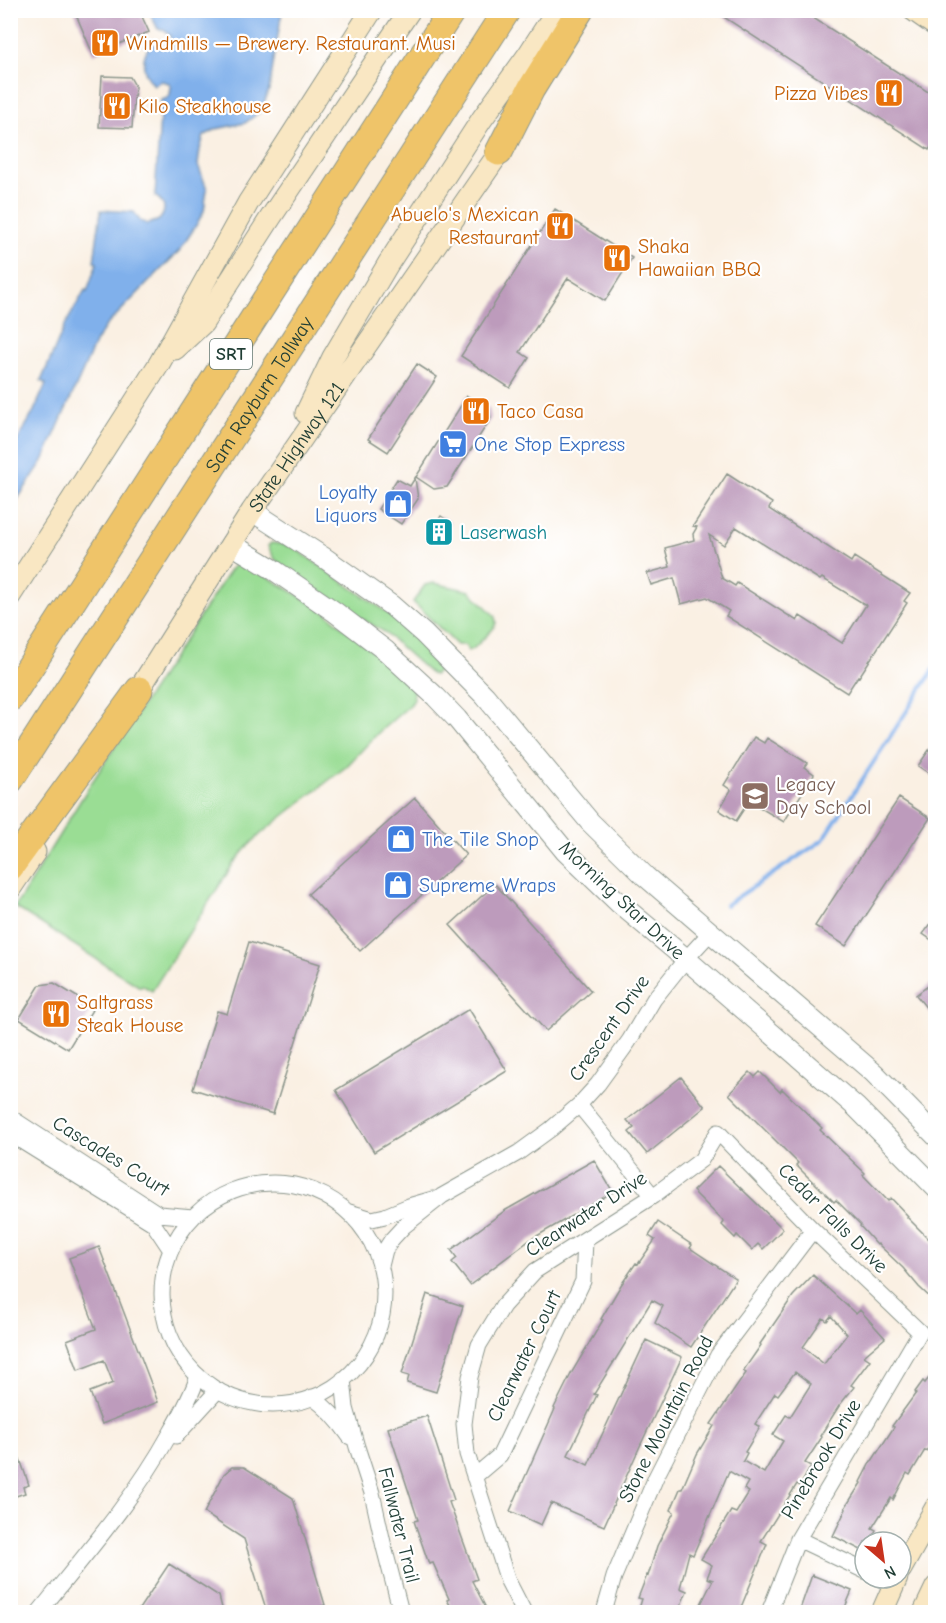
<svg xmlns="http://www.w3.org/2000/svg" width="946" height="1623" font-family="'Comic Neue',sans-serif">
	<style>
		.green { fill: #9add94; stroke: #5c8d64; stroke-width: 1.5 }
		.water { fill: #80b0eb; stroke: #507690; stroke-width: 1.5 }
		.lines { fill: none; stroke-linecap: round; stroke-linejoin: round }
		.stream { stroke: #80b0eb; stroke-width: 4 }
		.building { fill: #bd9bbc; fill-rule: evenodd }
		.minor-casing { stroke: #8c968c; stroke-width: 17 }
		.tertiary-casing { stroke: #8c968c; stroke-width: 22 }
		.secondary-casing { stroke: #8c968c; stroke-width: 23 }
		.motorway-casing { stroke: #8c968c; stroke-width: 29 }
		.minor { stroke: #fff; stroke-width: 15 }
		.tertiary { stroke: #fff; stroke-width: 20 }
		.secondary { stroke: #f9e7c3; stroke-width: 21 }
		.motorway { stroke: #efc469; stroke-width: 27 }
		.labels { text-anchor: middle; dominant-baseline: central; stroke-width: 4.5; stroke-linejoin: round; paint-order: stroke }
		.shield { fill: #fff; stroke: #627771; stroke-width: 1.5 }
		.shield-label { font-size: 18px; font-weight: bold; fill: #1f3d34 }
		.food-label { font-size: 20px; fill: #c56008; stroke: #fff; text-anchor: start }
		.street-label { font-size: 20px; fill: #1f3d34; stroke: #fff }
		.shop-label { font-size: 20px; fill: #366cbe; stroke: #fff; text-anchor: start }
		.culture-label { font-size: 20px; fill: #0d838f; stroke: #fff; text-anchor: start }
		.education-label { font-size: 20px; fill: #785e54; stroke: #fff; text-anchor: start }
	</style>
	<rect width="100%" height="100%" fill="#fff"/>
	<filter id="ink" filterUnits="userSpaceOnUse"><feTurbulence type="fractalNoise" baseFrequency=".0167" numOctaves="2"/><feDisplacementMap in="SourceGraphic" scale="12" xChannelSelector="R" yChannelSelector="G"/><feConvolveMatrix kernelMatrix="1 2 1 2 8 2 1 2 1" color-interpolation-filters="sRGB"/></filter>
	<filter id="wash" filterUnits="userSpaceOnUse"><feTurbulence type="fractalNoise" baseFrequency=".008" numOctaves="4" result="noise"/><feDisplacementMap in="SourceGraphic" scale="24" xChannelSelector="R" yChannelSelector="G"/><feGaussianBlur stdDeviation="1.35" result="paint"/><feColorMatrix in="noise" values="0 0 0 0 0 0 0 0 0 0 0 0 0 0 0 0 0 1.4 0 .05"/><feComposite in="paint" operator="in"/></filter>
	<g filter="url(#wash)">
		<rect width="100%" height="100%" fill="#faf0e3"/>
		<path class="green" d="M271,543L282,544L293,547L392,616L438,658L440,665L439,671L434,675L430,673L383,631L359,617L283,567L274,558L268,546Z
			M245,563L324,611L412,685L414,699L411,704L378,733L347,766L263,832L247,847L233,864L152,991L142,985L140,987L15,907L90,785L230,570L235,565L241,566Z
			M434,583L470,591L495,616L496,623L493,629L473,649L468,651L465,645H457L413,602L425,585Z"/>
		<path class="water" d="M149,11H282L269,90L261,111L245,123L216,129L204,136L200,149L198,165L207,189L204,211L195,227L180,250L105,327L96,341L43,461L11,509V452L33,413L46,384L41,381L65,325L85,290L87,291L97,263L94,262L101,210L134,212L140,221L148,224L159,220C167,211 165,202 155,196L161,99H165L170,95L171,87L169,83L161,81L154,85C141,72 140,57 152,43L160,48L168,45L170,41V36L164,30L158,29Z"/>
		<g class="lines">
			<path class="stream" d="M726,905L823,840L936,666"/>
		</g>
		<g id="blocks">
			<path class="building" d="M74,10H139L149,32L93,54Z
				M713,10H801L936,97V139L929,150Z
				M102,76L130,77L135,86L132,128L99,127Z
				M555,209L632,258L605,301L568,278L520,352L529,358L510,388L461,356Z
				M417,364L437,377L388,452L368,439Z
				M467,396L489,408L491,418L447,487L434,489L416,477Z
				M727,474L772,503L769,509L851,562L854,557L910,593L904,601L907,603L859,677L858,676L847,693L726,616L729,611L707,597L681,604L674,578L651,585L647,573L670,567L665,548L694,540L693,534L697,527L693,526ZM736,527L820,580L822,578L866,605L842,643L800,616L797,621L737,583L735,586L722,578L709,535L724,545Z
				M415,478L418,499L401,524L378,509L397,479L410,486Z
				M441,516L450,522L444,531L435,525Z
				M754,737L764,743L767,738L807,763L804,767L814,774L784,822L749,801L736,821L719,810L731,790L724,785Z
				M936,740V778L918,766Z
				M415,798L466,855L360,951L308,894Z
				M899,798L930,818L846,946L815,926Z
				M495,884L591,991L546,1031L450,925Z
				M936,917V943L923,934Z
				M249,942L320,964L273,1114L193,1089L217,1011L227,1014Z
				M936,980V1020L916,995Z
				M54,983L87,1003L85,1006L92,1010L68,1049L19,1019L40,985Z
				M469,1009L507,1071L374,1152L336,1090Z
				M750,1072L755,1077L760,1072L780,1092L782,1089L822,1128L820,1130L865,1173L863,1175L888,1201L891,1198L908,1216L907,1217L936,1246V1303L919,1287L903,1268L878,1244L877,1245L860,1226L861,1225L836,1200L834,1202L814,1182H813L796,1165L798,1163L729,1094Z
				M681,1077L705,1107L647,1154L629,1132L634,1128L627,1120Z
				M594,1160L613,1192L530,1240L470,1285L452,1262L457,1258L451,1250L506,1210Z
				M718,1166L783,1229L763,1249L758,1244L752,1250L737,1235L735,1238L722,1225L724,1222L693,1191Z
				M658,1222L692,1245L690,1248L736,1279L691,1347L655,1323L663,1306L652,1300L594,1394L597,1395L568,1455L588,1465L646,1340L682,1357L640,1446L604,1526L551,1503L541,1525L510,1511L555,1409L554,1408L572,1372L603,1320L601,1319L621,1285L636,1263L638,1264L655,1240L649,1236Z
				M99,1247L158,1402L102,1424L90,1392L113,1383L104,1360L78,1370L67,1340L96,1329L69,1258Z
				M813,1275L856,1314L860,1310L885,1338L864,1356L870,1360L851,1385L854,1387L839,1406L820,1436L822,1437L805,1463L811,1466L800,1486L797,1484L761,1541L767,1544L739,1612H709L699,1608L713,1580L707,1578L712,1565L701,1559L731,1511L736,1513L749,1492L744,1489L748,1482L729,1471L693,1555L689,1553L680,1588L687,1591L678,1612H638L642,1599L638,1598L647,1575L648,1576L657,1546L674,1512L671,1510L680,1489H682L697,1454L714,1426L711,1424L746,1373L743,1371L761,1345L760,1344L793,1296ZM831,1316L847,1334L824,1364L803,1347L823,1318L827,1321ZM795,1372L811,1384L790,1417L786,1415L773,1435L783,1441L764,1473L743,1461L747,1453L745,1452L760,1427L755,1424L775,1393L778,1395Z
				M427,1294L463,1306L436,1392L407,1383L409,1376L402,1374Z
				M936,1369V1439L926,1451L925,1450L910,1475L907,1473L893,1500L891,1498L872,1528L876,1530L870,1542H865V1552L833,1536L846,1509L845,1508L861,1483L860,1482L871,1461H872L894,1427L892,1426L916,1393L915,1392L923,1381L925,1383Z
				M427,1416L454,1500L449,1502L477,1579L472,1581L488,1612H435L450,1605L447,1600L449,1599L433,1563L429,1564L414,1521L418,1520L388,1428Z
				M20,1459L29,1485L23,1487L25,1493L10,1498V1463Z
				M232,1467H244L293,1498L325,1605L304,1612H267L244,1539L204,1513L224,1474Z
				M169,1564L219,1596L223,1612H137Z
				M812,1575L852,1591L843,1612H799Z"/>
		</g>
	</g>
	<g filter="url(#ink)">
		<use href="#blocks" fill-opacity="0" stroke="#8c968c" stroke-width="1.5"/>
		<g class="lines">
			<g class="minor-casing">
				<path id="minor" d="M579,1105L653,1196
					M10,1117L159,1214L193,1217
					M10,1134L153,1223L171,1250
					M162 1294a111 111 0 1 1 222 0a111 111 0 1 1-222 0Z
					M349,1212L372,1219L385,1216L409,1206L433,1199
					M381,1266L385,1250L392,1239L404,1226L442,1196L518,1153L551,1129L579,1105L598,1084L629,1041L654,999L686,959L710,933
					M343,1379L346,1408L357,1447L372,1493L384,1547L401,1612
					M312,1397C328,1408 339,1421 350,1437
					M176,1436L218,1390
					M474,1477L500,1455L583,1281L585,1241
					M798,1539L865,1571
					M879,1578L894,1585
					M39,1612C85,1555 134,1499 170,1434C181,1415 191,1397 198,1376
					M524,1612L508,1581L467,1454L464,1424L470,1377L479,1345L503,1306L535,1271L653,1196L701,1160L718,1132L813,1230L920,1332L798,1539L769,1612
					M604,1612L614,1577L656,1477L718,1355L813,1230"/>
			</g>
			<g class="tertiary-casing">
				<path id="tertiary" d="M252,511L326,559L392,606L424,634L485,696L590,822L645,876L874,1073L936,1136
					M231,544L271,568L335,612L386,651L436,697L457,719L565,851L619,903L686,959L856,1107L936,1188"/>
			</g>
			<g class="secondary-casing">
				<g id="secondary">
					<path d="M913,10L936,26"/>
					<path d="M175,349L203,323L271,217L410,10"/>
					<path d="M306,413L333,357L388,264L482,119L528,55L557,10"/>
					<path d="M10,596L159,364L248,203L372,10"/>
					<path id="s1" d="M131,702L252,511L508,140"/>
					<path d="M10,889L35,852"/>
					<path d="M901,1569L936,1507"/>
					<path d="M882,1612L897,1578"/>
					<path d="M924,1612L936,1587"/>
				</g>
			</g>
			<g class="motorway-casing">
				<g id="motorway">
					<path d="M499,152L531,89L580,10"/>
					<path d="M10,698L452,10"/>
					<path id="s2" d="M10,780L507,10"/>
					<path d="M10,867L139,690"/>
				</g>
			</g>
			<use href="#minor" class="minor"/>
			<use href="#tertiary" class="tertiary"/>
			<use href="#secondary" class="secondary"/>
			<use href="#motorway" class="motorway"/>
		</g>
	</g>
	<defs>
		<g id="restaurant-square" transform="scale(1.5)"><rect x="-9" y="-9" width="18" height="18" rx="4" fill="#e8710a" stroke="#fff"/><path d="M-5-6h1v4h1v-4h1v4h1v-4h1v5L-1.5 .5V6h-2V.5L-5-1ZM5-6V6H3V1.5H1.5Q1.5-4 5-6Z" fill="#fff"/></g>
		<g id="supermarket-square" transform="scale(1.5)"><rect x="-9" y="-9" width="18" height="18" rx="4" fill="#3f7fe0" stroke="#fff"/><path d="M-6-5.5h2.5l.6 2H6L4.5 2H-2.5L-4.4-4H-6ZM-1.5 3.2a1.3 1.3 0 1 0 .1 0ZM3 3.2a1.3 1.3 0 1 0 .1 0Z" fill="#fff"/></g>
		<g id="shop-square" transform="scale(1.5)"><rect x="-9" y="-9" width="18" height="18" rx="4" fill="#3f7fe0" stroke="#fff"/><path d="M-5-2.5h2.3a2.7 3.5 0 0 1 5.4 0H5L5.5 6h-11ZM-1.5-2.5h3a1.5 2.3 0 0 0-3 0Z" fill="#fff"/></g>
		<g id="building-square" transform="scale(1.5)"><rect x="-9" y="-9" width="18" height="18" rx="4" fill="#0f9aa8" stroke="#fff"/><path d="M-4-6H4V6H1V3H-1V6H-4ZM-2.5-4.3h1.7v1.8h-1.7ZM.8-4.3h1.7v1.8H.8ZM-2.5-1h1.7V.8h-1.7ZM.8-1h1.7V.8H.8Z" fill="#fff"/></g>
		<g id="school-square" transform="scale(1.5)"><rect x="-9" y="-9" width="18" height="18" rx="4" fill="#8d6e63" stroke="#fff"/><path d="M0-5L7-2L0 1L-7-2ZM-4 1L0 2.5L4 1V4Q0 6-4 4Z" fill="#fff"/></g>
	</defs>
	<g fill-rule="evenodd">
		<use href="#restaurant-square" x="105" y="43"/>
		<use href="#restaurant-square" x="889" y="93"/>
		<use href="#restaurant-square" x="117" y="106"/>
		<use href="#restaurant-square" x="560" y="226"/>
		<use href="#restaurant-square" x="617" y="258"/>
		<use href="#restaurant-square" x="476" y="411"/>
		<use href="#supermarket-square" x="453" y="444"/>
		<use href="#shop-square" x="398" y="504"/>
		<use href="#building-square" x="439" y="532"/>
		<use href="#school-square" x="755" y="796"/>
		<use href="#shop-square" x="401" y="839"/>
		<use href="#shop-square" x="398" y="885"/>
		<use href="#restaurant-square" x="56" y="1014"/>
	</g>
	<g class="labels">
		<rect class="shield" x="210" y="339" width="42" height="30" rx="4.5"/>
		<g class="shield-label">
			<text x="231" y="354">SRT</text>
		</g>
		<g class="food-label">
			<text x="126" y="43">Windmills — Brewery. Restaurant. Musi</text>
			<text x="868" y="93" text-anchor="end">Pizza Vibes</text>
			<text x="138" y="106">Kilo Steakhouse</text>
			<text x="539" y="214" text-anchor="end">Abuelo's Mexican<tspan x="539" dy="23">Restaurant</tspan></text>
			<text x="638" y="246">Shaka<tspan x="638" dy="23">Hawaiian BBQ</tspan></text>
			<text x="497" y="411">Taco Casa</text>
			<text x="77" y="1002">Saltgrass<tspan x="77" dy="23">Steak House</tspan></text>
		</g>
		<g class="street-label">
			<text stroke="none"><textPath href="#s2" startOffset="459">Sam Rayburn Tollway</textPath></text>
			<text stroke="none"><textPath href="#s1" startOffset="304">State Highway 121</textPath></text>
			<text transform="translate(622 900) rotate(43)">Morning Star Drive</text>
			<text transform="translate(609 1028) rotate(-55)">Crescent Drive</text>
			<text transform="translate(111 1156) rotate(32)">Cascades Court</text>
			<text transform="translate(586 1214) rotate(-33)">Clearwater Drive</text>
			<text transform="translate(833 1218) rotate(45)">Cedar Falls Drive</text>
			<text transform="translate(524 1356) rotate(-64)">Clearwater Court</text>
			<text transform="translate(666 1419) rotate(-63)">Stone Mountain Road</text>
			<text transform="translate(821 1459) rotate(-59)">Pinebrook Drive</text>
			<text transform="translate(399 1525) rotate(76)">Fallwater Trail</text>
		</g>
		<g class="shop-label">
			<text x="474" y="444">One Stop Express</text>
			<text x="377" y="492" text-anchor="end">Loyalty<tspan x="377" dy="23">Liquors</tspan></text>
			<text x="422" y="839">The Tile Shop</text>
			<text x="419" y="885">Supreme Wraps</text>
		</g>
		<g class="culture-label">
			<text x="460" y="532">Laserwash</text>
		</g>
		<g class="education-label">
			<text x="776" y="784">Legacy<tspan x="776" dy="23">Day School</tspan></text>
		</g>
	</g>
	<rect width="946" height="1623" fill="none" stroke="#fff" stroke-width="36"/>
	<g transform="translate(883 1560) rotate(151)"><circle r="28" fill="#ffffff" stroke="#a5b1ae" stroke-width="1.5"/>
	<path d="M0-4.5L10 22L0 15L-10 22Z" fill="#c8321e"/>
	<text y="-9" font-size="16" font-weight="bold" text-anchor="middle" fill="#1f3d34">N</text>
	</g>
</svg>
